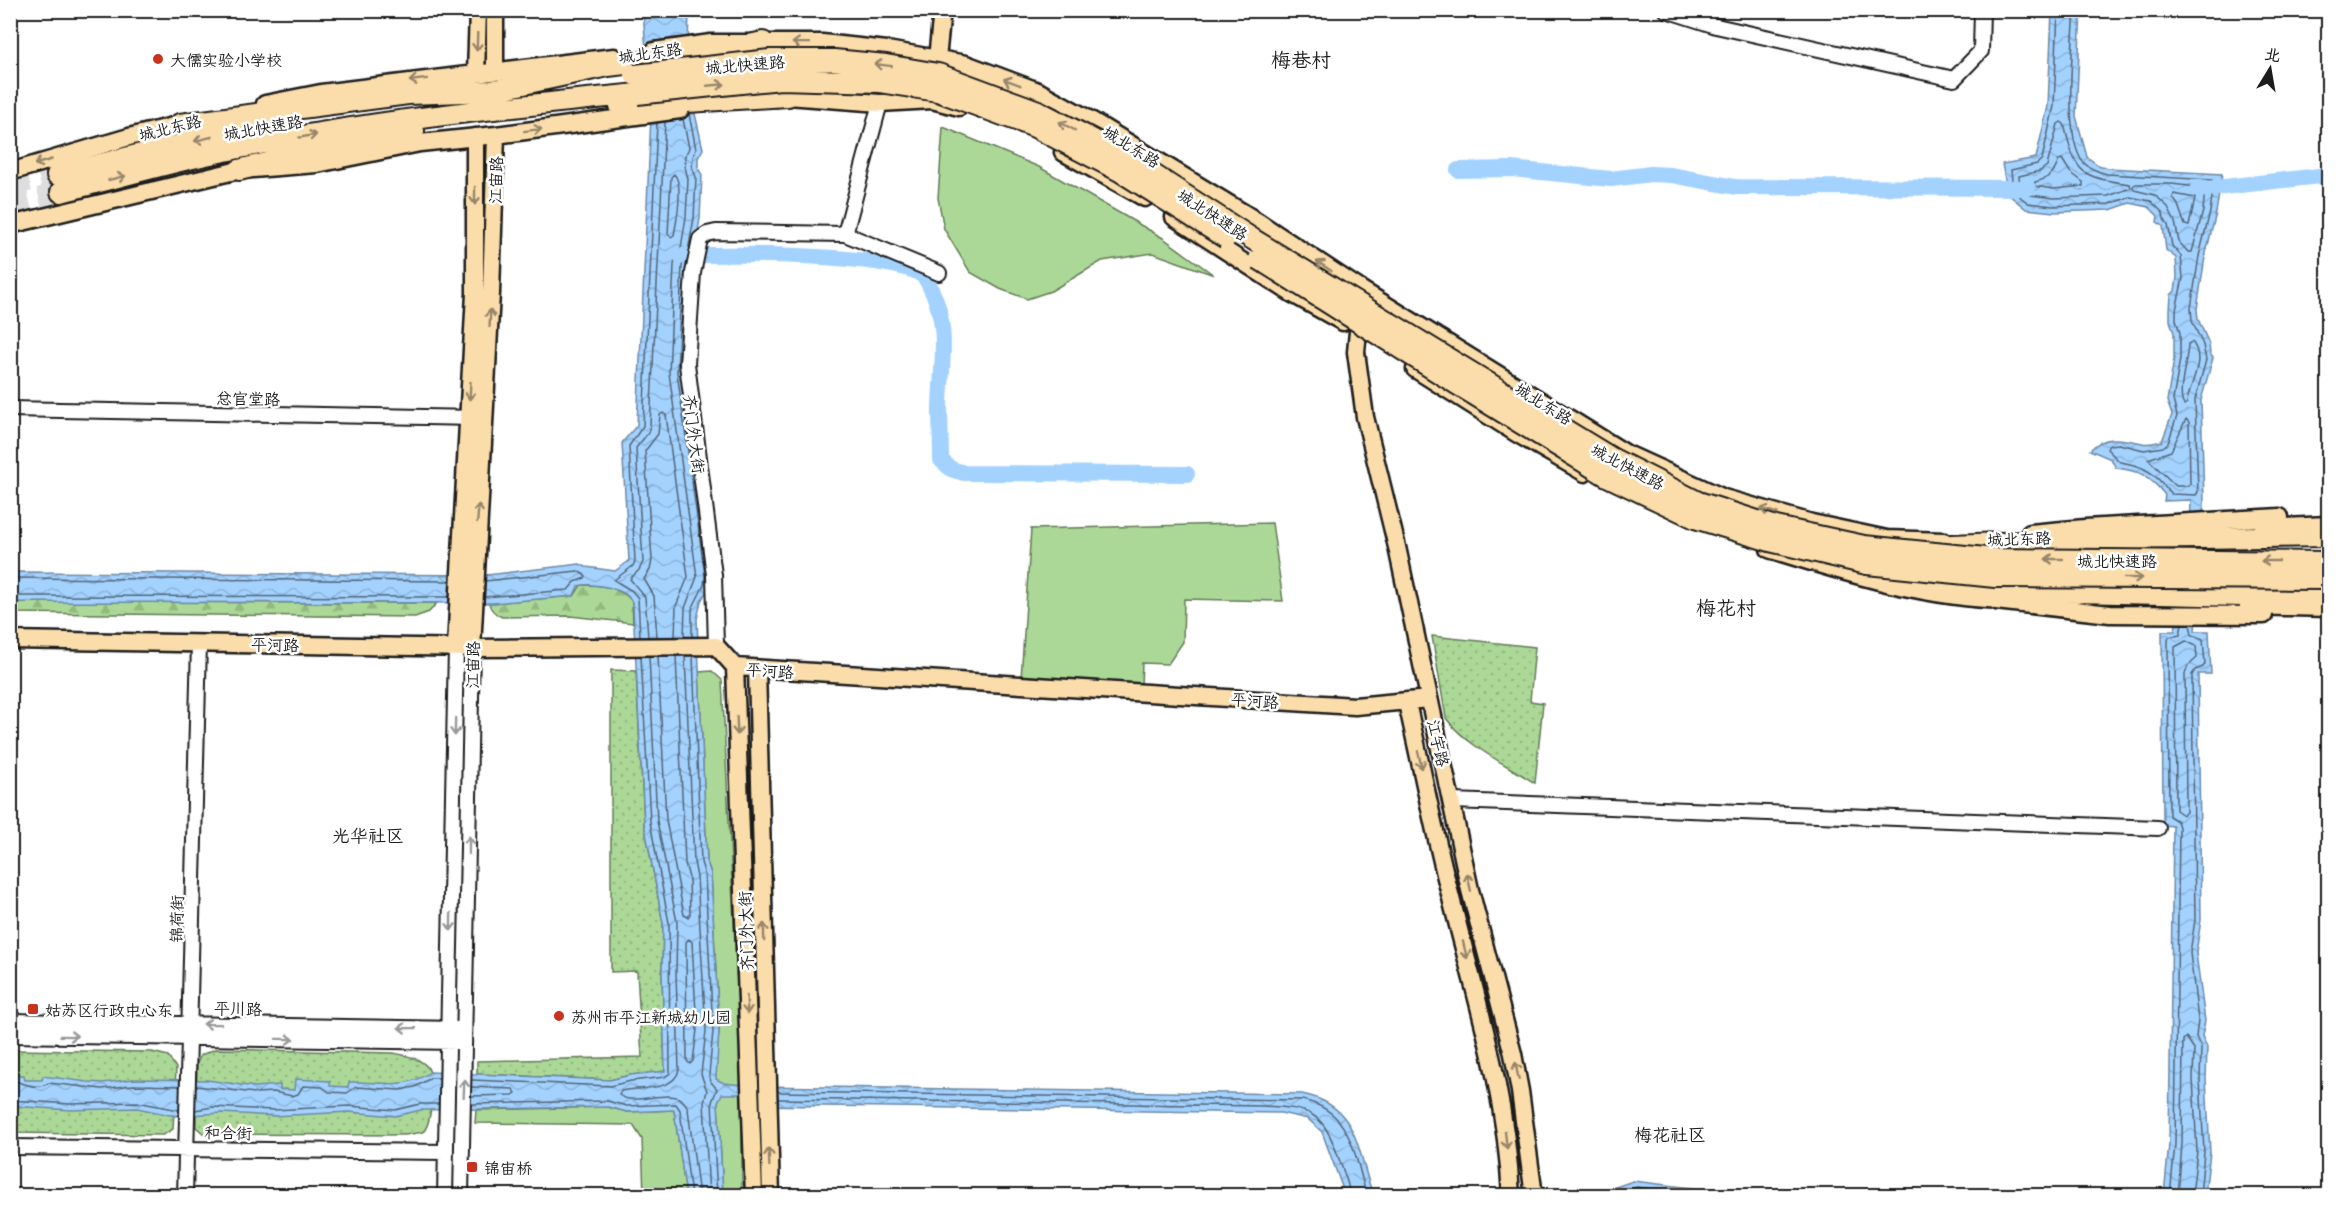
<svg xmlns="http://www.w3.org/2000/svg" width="2339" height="1206" font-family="Mali,'LXGW WenKai TC',sans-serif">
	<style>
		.green { fill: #abd896; stroke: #647a59; stroke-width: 1.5 }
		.forest { fill: url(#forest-firs); stroke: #647a59; stroke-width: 1.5 }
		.park { fill: url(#park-dots); stroke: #647a59; stroke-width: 1.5 }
		.water { fill: url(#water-waves); stroke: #6d89a4; stroke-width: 1.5 }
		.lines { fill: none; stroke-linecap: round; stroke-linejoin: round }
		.shore { stroke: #526577; stroke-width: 1.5 }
		.river { stroke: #a3d2ff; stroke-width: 16 }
		.highway-tunnel { stroke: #ddd; stroke-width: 20; stroke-dasharray: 20 10; stroke-linecap: butt }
		.minor-casing { stroke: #1c1c1c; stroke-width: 18 }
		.major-casing { stroke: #1c1c1c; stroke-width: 21 }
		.highway-casing { stroke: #1c1c1c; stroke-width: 24 }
		.minor { stroke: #fff; stroke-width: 14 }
		.major { stroke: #fbddab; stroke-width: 16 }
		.highway { stroke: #fbddab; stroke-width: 20 }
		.highway-bridge-casing { stroke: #1c1c1c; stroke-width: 24; stroke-linecap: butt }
		.highway-bridge { stroke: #fbddab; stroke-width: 20 }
		.oneway { stroke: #97866b }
		.oneway2 { stroke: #999 }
		.poi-dot { fill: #c8321e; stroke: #fff; stroke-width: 2 }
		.labels { text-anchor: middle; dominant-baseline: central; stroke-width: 5; stroke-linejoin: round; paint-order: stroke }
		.street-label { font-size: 16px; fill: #1c1c1c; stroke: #fff }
		.poi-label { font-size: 16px; fill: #1c1c1c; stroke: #fff; text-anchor: start }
		.neighbourhood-label { font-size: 18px; fill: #1c1c1c; stroke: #fff }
		.quarter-label { font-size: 20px; fill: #1c1c1c; stroke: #fff }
	</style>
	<defs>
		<pattern id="forest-firs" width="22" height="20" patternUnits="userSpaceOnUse" patternTransform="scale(1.5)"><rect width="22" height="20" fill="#abd896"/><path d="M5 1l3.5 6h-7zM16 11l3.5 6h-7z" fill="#93b981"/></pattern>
		<pattern id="park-dots" width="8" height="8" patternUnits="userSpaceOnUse" patternTransform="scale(1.5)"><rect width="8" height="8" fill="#abd896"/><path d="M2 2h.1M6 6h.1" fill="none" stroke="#93b981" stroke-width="1.8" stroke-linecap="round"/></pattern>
		<pattern id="water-waves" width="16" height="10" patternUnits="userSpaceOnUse" patternTransform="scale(1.5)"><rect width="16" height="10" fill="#a3d2ff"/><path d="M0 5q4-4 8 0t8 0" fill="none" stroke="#8cb4da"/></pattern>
	</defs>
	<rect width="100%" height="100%" fill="#fff"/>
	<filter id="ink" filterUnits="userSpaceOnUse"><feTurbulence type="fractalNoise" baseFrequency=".0167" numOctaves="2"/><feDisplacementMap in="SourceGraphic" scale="12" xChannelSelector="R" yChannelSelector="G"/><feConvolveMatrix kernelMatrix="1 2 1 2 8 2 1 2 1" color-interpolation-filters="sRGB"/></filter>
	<g filter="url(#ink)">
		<path class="green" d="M943,127L1039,167L1163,238L1214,275L1153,253L1102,261L1051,291L1027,299L1000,289L970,272L944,229L938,198Z
			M1272,523L1283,601L1184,599L1183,642L1168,664L1142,663L1141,686L1021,679L1031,529Z
			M712,671L722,680L742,1085V1195H723L718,1105L715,1075L719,1031L711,874L707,862L699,672Z
			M608,1107L627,1112L674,1110L686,1195H644L642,1139L633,1125L475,1123L476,1110Z"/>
		<path class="forest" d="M581,585C599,585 619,586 632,601L633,623L570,616L502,617C495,614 490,610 489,603L574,596Z
			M11,602L437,603L429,612L415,617L11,613Z"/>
		<path class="park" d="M1432,636L1535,647L1530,701L1543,703L1535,783C1507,765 1465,745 1446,718Z
			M611,670L636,671L644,823L663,923L662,973L665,1072L630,1075L610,1080L477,1074V1061L642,1057L637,971L611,972Z
			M215,1049L393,1053C404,1055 421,1058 428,1068C435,1079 432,1124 423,1132L405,1135L204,1134L196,1127L197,1063L201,1055Z
			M11,1050L152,1052L168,1056L176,1068L173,1129L163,1135L11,1133Z"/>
		<path class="water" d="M2081,10L2076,116L2087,157L2098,165L2108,168L2222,174L2216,213L2205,257L2197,309L2198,319L2209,344L2210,354L2213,358L2201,400L2204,500L2195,631H2209L2211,674H2198L2201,920L2196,953L2205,1021L2202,1036L2207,1047L2206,1079L2210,1152L2205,1195H2164L2169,1144L2173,826L2163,825L2162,631H2175L2179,601L2187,599L2191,500L2164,501L2165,495C2150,476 2141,471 2116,468L2111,459L2090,450C2106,434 2122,439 2142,443C2148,445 2156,442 2162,441L2172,415L2167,401L2174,359V333L2170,321V310L2171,295L2175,291L2177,277L2176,258L2166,250L2163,226L2157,222L2158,216L2149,207L2130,203L2110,210L2054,212L2026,209L2008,194L2002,164L2036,158L2048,106L2052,11Z
			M643,11H689L688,47L693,105L703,149L698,158V168L702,175L700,219L694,255L689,261L687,266L683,372L709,587L701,601L697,619L707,862L711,874L719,1031L716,1079L724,1083L752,1086L1302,1094C1359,1105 1357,1151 1373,1195H1345L1322,1132L1308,1119L1281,1113L753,1105L752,1094H722L718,1102L723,1195L686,1196L674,1110L627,1112L608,1107L421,1110L395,1116L349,1112L274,1116L222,1113L175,1116L137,1108L71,1110L11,1106V1075H24L25,1080H42L43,1076L87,1082L103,1083L133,1079L207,1080L255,1087L280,1085V1089L294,1090L295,1079L330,1081V1086L348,1087L349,1082C378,1081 404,1091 430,1072L610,1080L630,1075L665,1071L662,973L663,923L644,823L633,606C631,588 592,582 578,586L574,596L493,603L11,602L10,572L487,575L580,564L586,567L615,571L629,561L622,443L637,425L651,116Z
			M1633,1181L1709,1190L1719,1195H1592Z"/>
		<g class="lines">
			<path class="shore" d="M2058,10L2054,106L2042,159L2037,164L2011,170L2013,191L2028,203L2053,206L2109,204L2130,197L2151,201L2163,213L2164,219L2168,225L2172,246L2181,256L2183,278L2176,310V320L2180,333V359L2173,400L2177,416L2168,443L2163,447L2144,450L2119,444L2109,445L2107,449L2120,462C2146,466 2155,473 2171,494L2196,495L2198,492L2195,400L2206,360L2203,345L2192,321L2191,308L2199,256L2210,212L2214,182L2212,180L2107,174C2099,172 2089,169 2083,162C2063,139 2073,42 2075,10
				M689,114L696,149L693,157L692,167L696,177L694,218L688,251L683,258L682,266L677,372L705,576L704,585L692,609V636
				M683,119L689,148L685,156V167L688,179L686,217L681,248L676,255L674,265L669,373L697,577L685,608L684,637
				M2061,122L2064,124C2076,174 2079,177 2130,184L2131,188L2108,196L2054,198L2030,195L2020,188L2019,176L2040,171L2047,166L2058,124Z
				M2062,159L2070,172L2083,182V186L2054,189L2034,186L2035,182C2048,179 2055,173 2059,160Z
				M674,174C684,184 677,220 674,235L671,237L668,234L671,177Z
				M2136,184H2172L2205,188L2203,211L2192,252H2188L2179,242L2175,222L2167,206L2155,195L2134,190L2133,186Z
				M2174,194L2195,198L2189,226L2185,225L2178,205L2173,198Z
				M2192,342C2207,360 2189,383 2187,403L2184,405C2176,395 2188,359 2188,344Z
				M2186,419L2189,422L2190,484L2188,486H2176L2148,459L2171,451Z
				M10,578L450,581
				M10,596L449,597
				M485,597L568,590L575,582L585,578L586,576L578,571L485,581
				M2190,624L2192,635L2203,639L2205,664L2203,667L2195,670L2192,675L2195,920L2190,953L2198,1020L2196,1037L2201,1048L2200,1079L2204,1152L2200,1196
				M640,637L638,598L632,591L614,580L633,566L635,561L629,446L643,426L657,123
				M648,637L645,597L630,579L639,570L643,562L636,448L648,433L650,426L665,122
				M657,637L654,596L644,579L650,570L652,560L645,451L658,434L660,415L663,413L666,415L688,577L676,606L675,637
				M2186,641L2196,646L2197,658L2188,666L2185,674L2186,812L2183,815L2176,810L2175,647Z
				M649,656L657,821L677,922L676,973L679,1070C674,1092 638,1087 621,1091L619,1095C637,1109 679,1081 688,1109L699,1196
				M658,656L666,820L684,915L688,917L690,914L689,878L685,863L676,656
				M685,656L694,862L697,877L706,1031L701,1074L707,1091L704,1102L709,1196
				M693,656L701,862L705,876L713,1031L709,1075L711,1082L717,1089L712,1102L717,1196
				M689,939L692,942L697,1030L693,1061L690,1064L687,1061L686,942Z
				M472,1080L610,1086L631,1081L665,1077L670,1073L669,923L650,822L641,656
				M10,1081C25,1081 33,1092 49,1083L102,1089L133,1085L180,1086
				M196,1086L255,1093L274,1092L292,1096L298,1094L303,1086L322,1087L329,1092L347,1093L356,1087L399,1090L415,1087L431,1078H439
				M778,1092L1302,1100C1352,1110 1354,1155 1367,1196
				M471,1096L513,1095L516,1093L513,1089L471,1087
				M778,1099L1262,1106C1311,1108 1323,1111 1339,1159C1343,1171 1349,1183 1350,1196
				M10,1100L71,1104L137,1102L179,1110
				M471,1104L607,1101L627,1106L676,1104L680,1110L691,1196
				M195,1110L213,1107L274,1110L349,1106L395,1110L420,1104H439
				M1614,1196L1637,1187L1705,1196
				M2170,1196L2175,1144L2179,827L2177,821L2169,816L2168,640L2169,637L2180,635L2182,624
				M2178,1196L2182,1144L2183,1040L2186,1037L2194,1049L2193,1079L2197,1151L2192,1196"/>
			<path class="river" d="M1458,170L1511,169L1611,179L1651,174L1671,175L1736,187L2028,188
				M2198,190L2328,175
				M681,256C719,253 901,253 924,277C927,280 929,285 931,289C950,326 941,366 940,406C940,424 941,442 941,460L951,469L964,473L1187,474"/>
			<path class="highway-tunnel" d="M10,186L57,175
				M10,205L61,192"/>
			<g class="minor-casing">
				<path id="minor" d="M1666,10L1716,26L1954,79L1981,51L1982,10
					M845,234L880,103
					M10,409L476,418
					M716,646L714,575L687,364L693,273L700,239L707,234L716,232L845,234L939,273
					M1452,801L2158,828
					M10,1021L458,1029
					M10,1035L457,1042
					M10,1147L446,1152
					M185,1196L199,643
					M445,1196L456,647
					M461,1196L472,648"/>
			</g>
			<g class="major-casing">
				<path id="major" d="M654,51L711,43H822L887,50L966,64L1038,91L1094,122L1257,221L1360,289L1625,453L1724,498L1812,523L1887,539L1944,541
					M936,69L942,10
					M495,71V10
					M476,73L478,10
					M777,98L788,96L880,103L932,100L959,107
					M265,104L321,93L614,57
					M1063,152L1145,198
					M10,172L129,137L193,121
					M1174,217L1291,293L1343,322
					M10,225L239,170L317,164L420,143L496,135L680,110
					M1360,311L1356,352L1365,417L1397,547L1470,890L1513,1054L1520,1091L1534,1196
					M1415,369L1516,433L1585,473
					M2263,528L2328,525
					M2030,533L2085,528L2280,517
					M1769,549C1847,573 1924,598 2007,600
					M1996,601L2110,614L2264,615
					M2248,606L2328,608
					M10,640L472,648L716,646L735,667L1355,706L1429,699
					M456,647L475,293V137
					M472,648L491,293L496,135
					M735,667L754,1196
					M757,669L771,1196
					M1407,703C1422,768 1434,833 1451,898C1476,999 1506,1090 1511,1196"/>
			</g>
			<g class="highway-casing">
				<path id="highway" d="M620,106L788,96
					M180,124L408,94L491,91L608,66L703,55L763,42
					M239,170L308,153L414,131
					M57,175L222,134L264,126
					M61,192C112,179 163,164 215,153C354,123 496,108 637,94
					M1929,546L2072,540L2328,536
					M1879,574L1988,590L2328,598"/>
			</g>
			<use href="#minor" class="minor"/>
			<use href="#major" class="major"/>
			<use href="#highway" class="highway"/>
			<g class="highway-bridge-casing">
				<path id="highway-bridge" d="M635,75L770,60H834L886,65L938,74L1038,111L1126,157L1254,240L1613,459L1698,502L1776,527L1864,546L1996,559L2328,562
					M637,94L781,79L880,82L938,91L1035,127L1120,171L1226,238
					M1259,259L1457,384L1607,476L1695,518L1770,541L1867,564L1995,577L2328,579"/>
			</g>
			<use href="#highway-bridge" class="highway-bridge"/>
		</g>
		<defs><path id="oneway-shaft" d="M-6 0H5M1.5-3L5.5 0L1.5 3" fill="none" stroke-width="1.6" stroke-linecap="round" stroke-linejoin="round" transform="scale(1.5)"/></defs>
		<g class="oneway">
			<use href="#oneway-shaft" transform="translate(477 42) rotate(92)"/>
			<use href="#oneway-shaft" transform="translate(801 43) rotate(-179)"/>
			<use href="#oneway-shaft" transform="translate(883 65) rotate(-173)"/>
			<use href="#oneway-shaft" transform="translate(418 80) rotate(173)"/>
			<use href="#oneway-shaft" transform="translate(1012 82) rotate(-159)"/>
			<use href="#oneway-shaft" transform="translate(716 85) rotate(-5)"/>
			<use href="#oneway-shaft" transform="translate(1067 126) rotate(-152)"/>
			<use href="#oneway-shaft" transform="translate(533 130) rotate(-7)"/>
			<use href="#oneway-shaft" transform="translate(308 136) rotate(-10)"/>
			<use href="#oneway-shaft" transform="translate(203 139) rotate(166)"/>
			<use href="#oneway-shaft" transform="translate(43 162) rotate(164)"/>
			<use href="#oneway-shaft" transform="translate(117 178) rotate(-14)"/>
			<use href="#oneway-shaft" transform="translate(475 196) rotate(90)"/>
			<use href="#oneway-shaft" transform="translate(1324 266) rotate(-147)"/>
			<use href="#oneway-shaft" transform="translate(490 318) rotate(-87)"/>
			<use href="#oneway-shaft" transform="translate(470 391) rotate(93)"/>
			<use href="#oneway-shaft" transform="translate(1769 511) rotate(-164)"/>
			<use href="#oneway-shaft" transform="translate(478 513) rotate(-86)"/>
			<use href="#oneway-shaft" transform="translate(2054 559) rotate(-180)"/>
			<use href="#oneway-shaft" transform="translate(2270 561) rotate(-180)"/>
			<use href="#oneway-shaft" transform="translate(2133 578)"/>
			<use href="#oneway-shaft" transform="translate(737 726) rotate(88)"/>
			<use href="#oneway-shaft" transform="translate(1420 760) rotate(77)"/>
			<use href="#oneway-shaft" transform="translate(1469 882) rotate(-102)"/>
			<use href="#oneway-shaft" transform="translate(764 932) rotate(-91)"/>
			<use href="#oneway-shaft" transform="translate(1465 950) rotate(76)"/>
			<use href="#oneway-shaft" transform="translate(747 1005) rotate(88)"/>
			<use href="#oneway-shaft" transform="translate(1517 1071) rotate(-101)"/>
			<use href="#oneway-shaft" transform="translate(1506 1140) rotate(83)"/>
			<use href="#oneway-shaft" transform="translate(769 1157) rotate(-92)"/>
		</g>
		<g class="oneway2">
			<use href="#oneway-shaft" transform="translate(455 727) rotate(91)"/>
			<use href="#oneway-shaft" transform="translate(469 845) rotate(-89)"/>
			<use href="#oneway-shaft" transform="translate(451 922) rotate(91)"/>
			<use href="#oneway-shaft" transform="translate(212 1024) rotate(-179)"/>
			<use href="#oneway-shaft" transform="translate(407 1028) rotate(-179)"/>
			<use href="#oneway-shaft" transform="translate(69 1036) rotate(1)"/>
			<use href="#oneway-shaft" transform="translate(285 1039) rotate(1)"/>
			<use href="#oneway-shaft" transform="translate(464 1088) rotate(-88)"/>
		</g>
	</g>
	<g class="poi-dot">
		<circle cx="158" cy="59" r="6"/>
		<rect x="27" y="1003" width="12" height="12" rx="3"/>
		<circle cx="559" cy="1016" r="6"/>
		<rect x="466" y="1161" width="12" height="12" rx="3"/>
	</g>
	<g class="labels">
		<g class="street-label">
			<text transform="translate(650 52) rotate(-8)">城北东路</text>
			<text transform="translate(745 64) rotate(-5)">城北快速路</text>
			<text transform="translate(170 127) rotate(-14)">城北东路</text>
			<text transform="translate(263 127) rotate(-10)">城北快速路</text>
			<text transform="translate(1132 146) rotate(32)">城北东路</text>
			<text transform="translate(495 180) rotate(-88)">江宙路</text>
			<text transform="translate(1213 214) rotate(33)">城北快速路</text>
			<text transform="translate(248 398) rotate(1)">总官堂路</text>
			<text transform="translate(1544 403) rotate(32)">城北东路</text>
			<text transform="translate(695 434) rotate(83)">齐门外大街</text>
			<text transform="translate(1628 466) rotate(28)">城北快速路</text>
			<text transform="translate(2019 538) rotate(-2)">城北东路</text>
			<text x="2117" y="560">城北快速路</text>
			<text transform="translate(275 644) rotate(1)">平河路</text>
			<text transform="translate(472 665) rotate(-89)">江宙路</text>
			<text transform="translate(770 670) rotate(4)">平河路</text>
			<text transform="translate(1255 700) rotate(4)">平河路</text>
			<text transform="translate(1439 743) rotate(77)">江宇路</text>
			<text transform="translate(176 919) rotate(-89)">锦荷街</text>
			<text transform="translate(745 931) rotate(-92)">齐门外大街</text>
			<text transform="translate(238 1008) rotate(1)">平川路</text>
			<text transform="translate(228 1132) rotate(1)">和合街</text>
		</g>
		<g class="poi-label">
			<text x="170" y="59">大儒实验小学校</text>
			<text x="45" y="1009">姑苏区行政中心东</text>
			<text x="571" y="1016">苏州市平江新城幼儿园</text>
			<text x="484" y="1167">锦宙桥</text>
		</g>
		<g class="neighbourhood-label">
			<text x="368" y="835">光华社区</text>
			<text x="1670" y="1134">梅花社区</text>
		</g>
		<g class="quarter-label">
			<text x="1301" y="59">梅巷村</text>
			<text x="1726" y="607">梅花村</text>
		</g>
	</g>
	<rect width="2339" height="1206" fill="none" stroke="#fff" stroke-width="36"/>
	<rect x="18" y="18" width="2303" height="1170" fill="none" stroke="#1c1c1c" stroke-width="2" filter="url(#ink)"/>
	<g transform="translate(2270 69) rotate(11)" stroke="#ffffff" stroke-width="4.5" paint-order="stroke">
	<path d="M0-4.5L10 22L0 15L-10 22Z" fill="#1c1c1c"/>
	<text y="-9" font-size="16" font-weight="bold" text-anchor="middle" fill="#1c1c1c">北</text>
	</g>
</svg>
